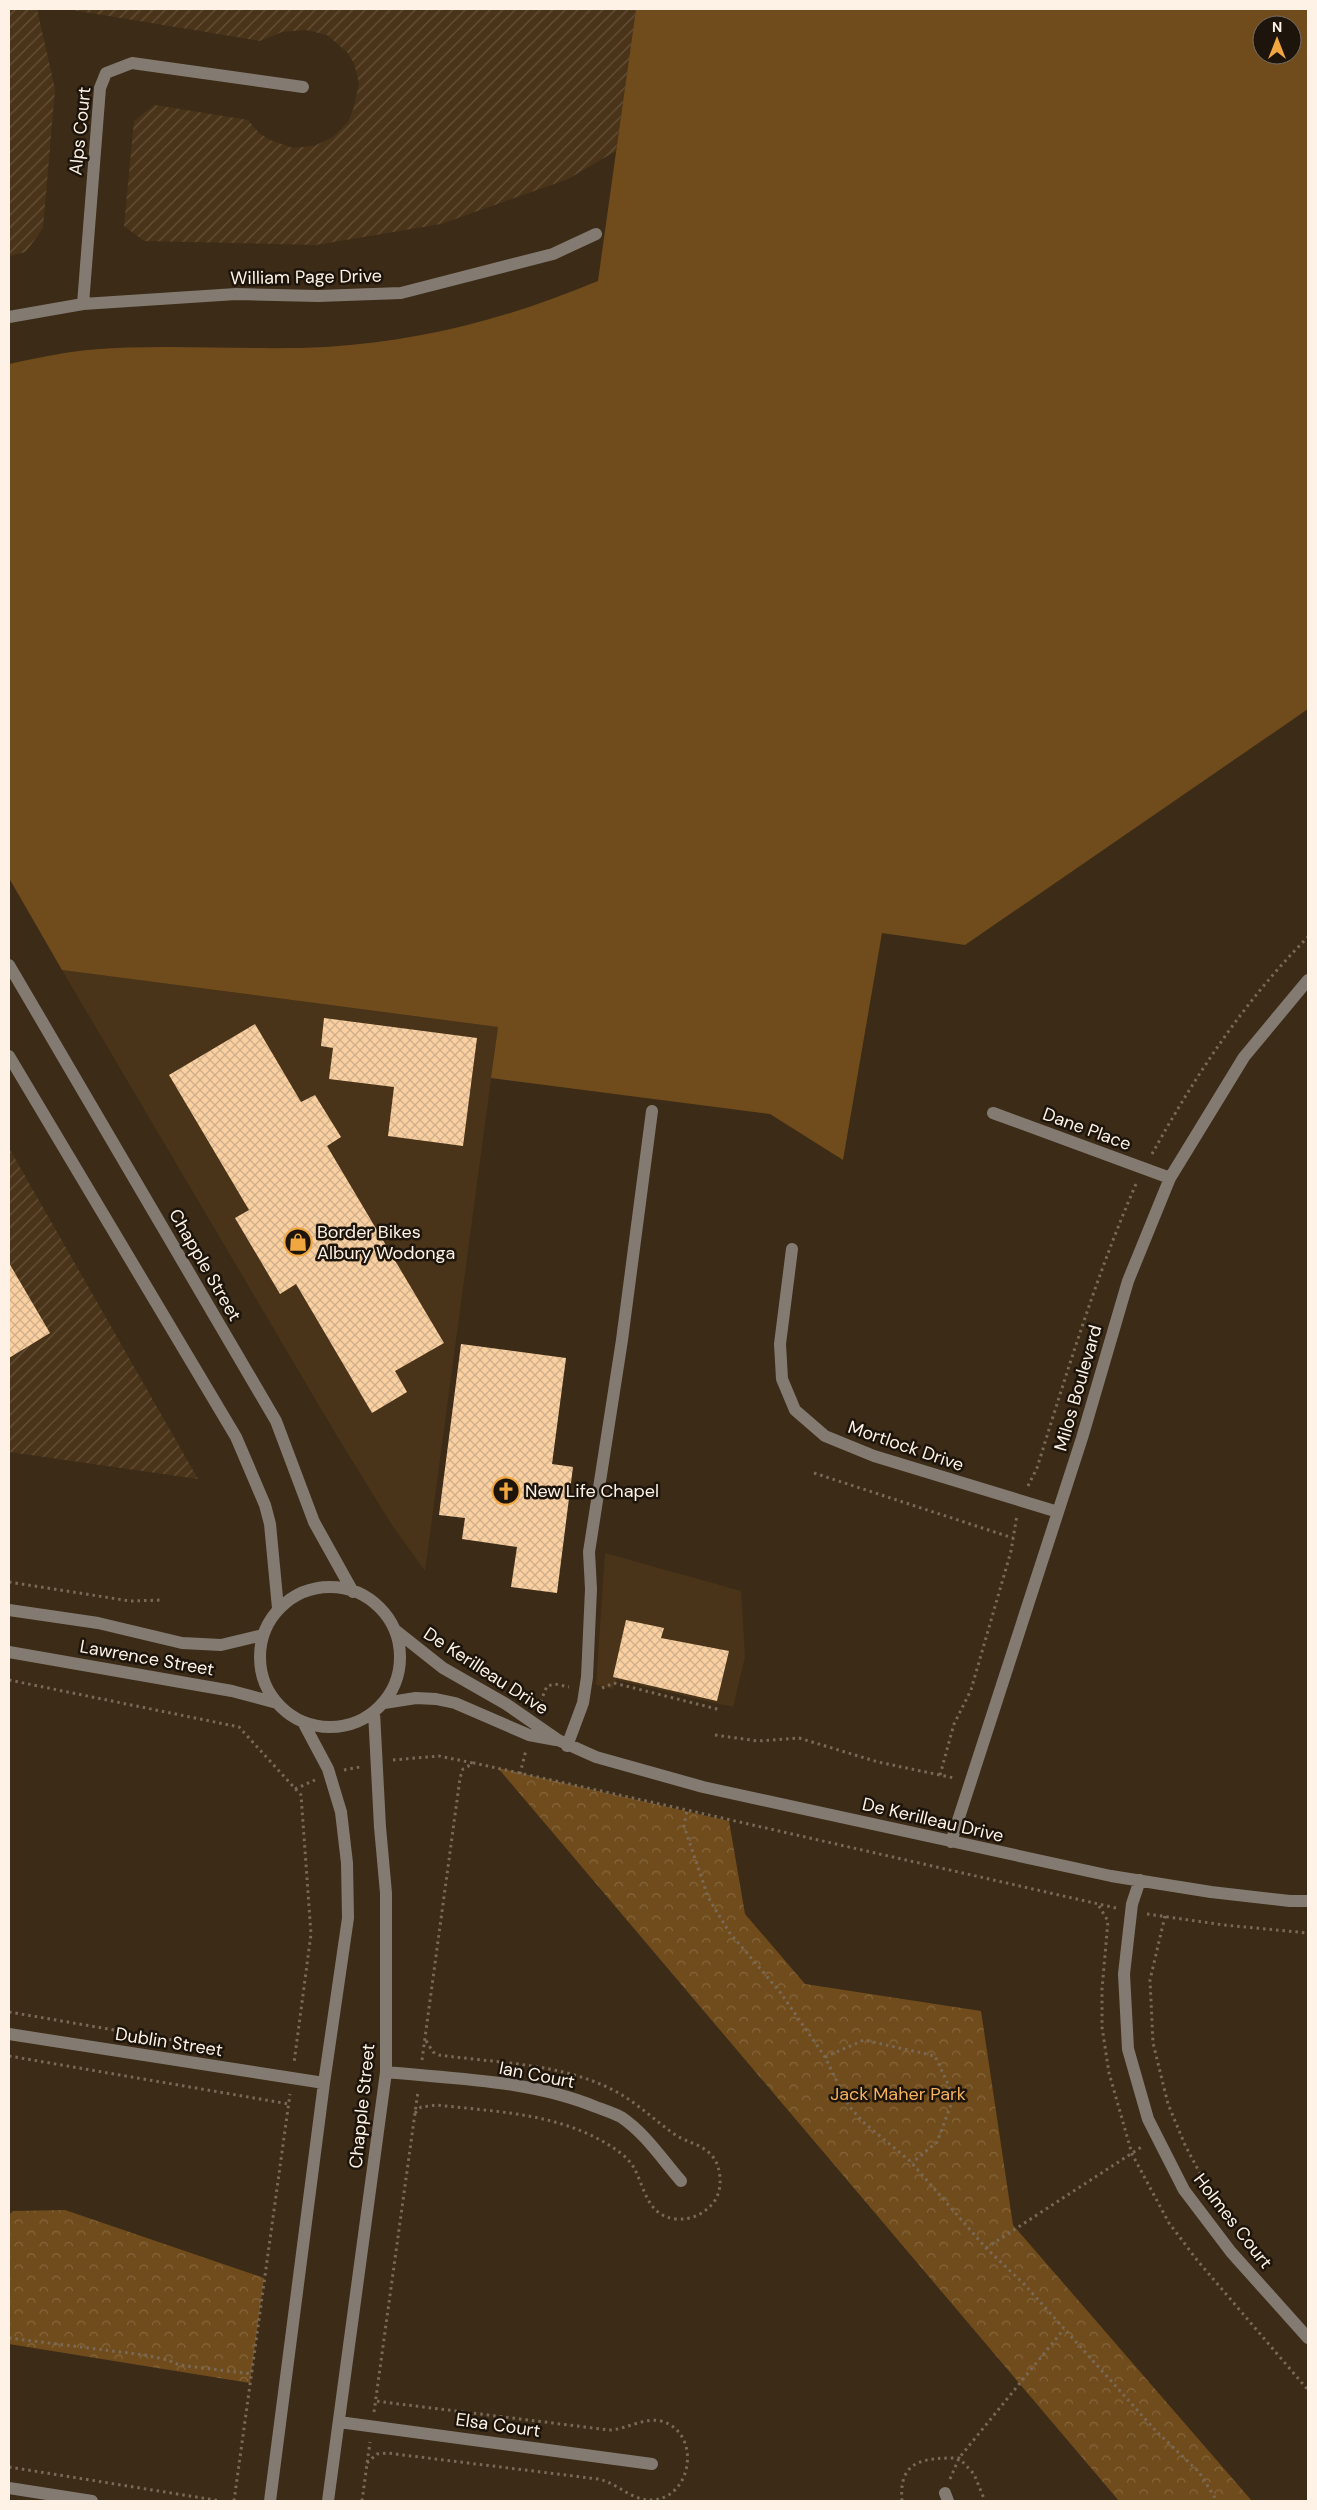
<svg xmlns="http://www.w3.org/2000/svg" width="1317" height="2510" font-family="'DM Sans',sans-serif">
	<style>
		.built { fill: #4a3419 }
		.industrial { fill: url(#industrial-furrows) }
		.green { fill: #704c1c; fill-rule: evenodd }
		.park { fill: url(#park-crowns) }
		.building { fill: url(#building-cross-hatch) }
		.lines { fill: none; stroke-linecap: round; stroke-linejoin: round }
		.path { stroke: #796a58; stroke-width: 3; stroke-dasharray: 2.5 4; stroke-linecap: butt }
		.minor { stroke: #837b71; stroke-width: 12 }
		.labels { text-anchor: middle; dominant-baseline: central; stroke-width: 5; stroke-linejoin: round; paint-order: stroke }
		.street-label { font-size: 18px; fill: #fdf2e5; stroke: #1d150c }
		.poi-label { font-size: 18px; fill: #fdf2e5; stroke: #1d150c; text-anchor: start }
		.park-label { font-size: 18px; fill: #f5b25f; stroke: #1d150c }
	</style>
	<defs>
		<pattern id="industrial-furrows" width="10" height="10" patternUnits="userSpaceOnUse" patternTransform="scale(1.25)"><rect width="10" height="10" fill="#4a3419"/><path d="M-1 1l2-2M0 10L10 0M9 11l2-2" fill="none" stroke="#65523a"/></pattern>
		<pattern id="park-crowns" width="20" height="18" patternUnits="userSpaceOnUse" patternTransform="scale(1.25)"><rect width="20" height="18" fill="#704c1c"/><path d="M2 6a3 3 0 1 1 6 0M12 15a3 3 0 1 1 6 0" fill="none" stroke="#85663d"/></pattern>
		<pattern id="building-cross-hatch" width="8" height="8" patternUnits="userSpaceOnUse" patternTransform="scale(1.25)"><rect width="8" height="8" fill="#fad0a1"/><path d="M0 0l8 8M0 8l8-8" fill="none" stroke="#ceae8a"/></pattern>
	</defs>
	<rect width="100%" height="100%" fill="#3c2b17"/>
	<path class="built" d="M62,970L498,1027L425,1571L392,1525L337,1436Z
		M605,1553L741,1591L745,1657L733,1707L616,1680L613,1689L596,1685Z"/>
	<path class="industrial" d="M9,9H37L55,89L43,228L26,252L9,256Z
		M66,9H636L616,151L568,179L441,224L316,245L144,241L124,226L134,121L155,105L248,120L259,133L270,140L293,148L314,146L333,137L348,122L353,110L359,84L354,63L347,52L327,35L306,30L282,32L260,41Z
		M9,1148L198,1479L9,1452Z"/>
	<path class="green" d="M636,9H1308V709L965,945L882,933L843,1160L770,1114L491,1078L498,1027L62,970L9,878V364C35,358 61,353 87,350C167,343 247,351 326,347C423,341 509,318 598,281ZM1262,25H1292V55H1262Z"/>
	<path class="park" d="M498,1768L729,1821L745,1914L805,1984L981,2011L1013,2225L1252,2501H1119Z
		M65,2210L264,2278L250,2383L9,2344V2215L13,2211Z"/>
	<path class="building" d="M324,1018L477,1038L463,1146L388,1136L394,1087L329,1079L333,1048L321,1046Z
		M255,1024L301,1102L315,1095L341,1137L327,1146L444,1343L395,1371L407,1392L372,1413L296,1284L280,1294L235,1218L249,1210L169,1075Z
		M9,1263L50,1333L9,1358Z
		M461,1344L566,1358L552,1464L573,1467L557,1593L511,1587L517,1547L462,1539L465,1518L439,1515Z
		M626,1620L664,1628L661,1638L729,1651L717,1701L613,1677Z"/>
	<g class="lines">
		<path class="path" d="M1152,1154C1195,1076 1245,1000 1308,937
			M814,1473L1013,1538
			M1028,1486L1037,1468C1067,1372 1096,1276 1136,1184
			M9,1582L130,1601L163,1600
			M9,1680L239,1727L301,1795L311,1934L294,2063
			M602,1688L614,1683L721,1710
			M538,1708L547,1686L555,1684L569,1687
			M715,1735L758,1741L799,1738L878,1762L954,1778
			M393,1760L439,1756L473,1763
			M344,1770L360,1767
			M520,1774L526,1750
			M940,1775L954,1724L971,1690L1011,1551L1017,1515
			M295,1789L315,1780
			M1099,1906L1108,1921L1102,1989V2027L1109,2073L1132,2154L1169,2223L1197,2260L1308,2390
			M1116,1908L687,1810L684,1826L708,1897L729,1932L780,1992L825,2057L849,2106L863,2122L910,2161L986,2248L1024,2284L1156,2431L1199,2472L1217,2501
			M1147,1914L1224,1925L1308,1933
			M1165,1916L1150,1980L1153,2043L1168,2104L1185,2145L1212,2196
			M9,2012L208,2046
			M9,2056L289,2104
			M825,2057L864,2040L935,2056L954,2097L937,2142L912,2163
			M422,2060L460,1778L463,1769L474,1763L687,1810
			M415,2113L421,2107L437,2105C497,2112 560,2113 612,2147C620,2152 629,2159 634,2168C645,2188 647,2217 677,2219C691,2220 704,2214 713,2203C723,2191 722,2169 713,2157C704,2145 689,2143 677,2136C655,2121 638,2103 613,2090C561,2063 496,2063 439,2055L433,2052L425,2039
			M986,2248L1143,2146
			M9,2338L145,2355L168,2360L179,2365L252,2374
			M374,2412L418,2091
			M367,2463L377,2454L387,2453L598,2479C618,2483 630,2500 651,2500C693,2499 702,2432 661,2421C644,2417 625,2430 609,2430L375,2401
			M9,2467L221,2501
			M950,2479L959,2458L1064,2329
			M234,2501L290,2094
			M362,2501L370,2442
			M902,2501C898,2458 927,2458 959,2458L974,2474L985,2501"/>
		<path class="minor" d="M83,304L100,88L106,73L132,63L303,87
			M9,317L83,304L236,294L318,296L401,293L553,254L596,234
			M9,965L276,1421L314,1522L353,1592
			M9,1056L236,1437L265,1505L270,1524L278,1608
			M993,1113L1170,1178
			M792,1249L780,1344L782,1379L795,1410L825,1436L874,1456L1058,1512
			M260 1657a70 70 0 1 1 140 0a70 70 0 1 1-140 0Z
			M9,1610L98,1623L182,1643L221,1645L263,1635
			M395,1630L443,1668L506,1704L558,1740L596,1757L703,1787L1111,1876L1211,1892L1290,1901H1308
			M9,1652L232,1691L277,1703
			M384,1703L416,1698L436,1699L455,1703L529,1735L556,1740
			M567,1746L583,1703L587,1677L591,1589L589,1552L622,1340L652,1111
			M951,1842L1082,1438L1128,1281L1170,1178L1244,1057L1308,980
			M1140,1880L1132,1904L1124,1974L1128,2049L1148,2119L1184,2190L1231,2252L1308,2338
			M9,2034L324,2083
			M386,2072C455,2079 531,2080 596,2107C604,2110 613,2113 621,2117C645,2133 662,2159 681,2181
			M339,2422L652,2464
			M9,2488L92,2501
			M945,2493L948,2501
			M270,2501L324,2083L348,1918L347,1863L341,1812L328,1769L303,1722
			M328,2501L386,2072V1893L380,1827L374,1712"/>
	</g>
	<defs>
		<g id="shop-ring" transform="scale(1.4375)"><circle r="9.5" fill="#1d150c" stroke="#f1a640" stroke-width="1.5"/><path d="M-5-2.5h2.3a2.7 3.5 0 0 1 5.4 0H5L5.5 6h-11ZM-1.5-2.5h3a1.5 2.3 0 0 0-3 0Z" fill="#f1a640"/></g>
		<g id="church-ring" transform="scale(1.4375)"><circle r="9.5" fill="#1d150c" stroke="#f1a640" stroke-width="1.5"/><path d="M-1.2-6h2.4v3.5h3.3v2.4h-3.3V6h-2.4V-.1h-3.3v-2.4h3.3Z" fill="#f1a640"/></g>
	</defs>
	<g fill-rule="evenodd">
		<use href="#shop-ring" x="298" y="1242"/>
		<use href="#church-ring" x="506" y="1491"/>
	</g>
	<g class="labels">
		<g class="street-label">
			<text transform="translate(80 131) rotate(-84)">Alps Court</text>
			<text transform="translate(306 277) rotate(-1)">William Page Drive</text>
			<text transform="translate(1087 1129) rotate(20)">Dane Place</text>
			<text transform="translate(205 1265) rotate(60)">Chapple Street</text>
			<text transform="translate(1078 1388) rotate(-74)">Milos Boulevard</text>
			<text transform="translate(906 1446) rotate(19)">Mortlock Drive</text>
			<text transform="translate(147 1658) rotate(10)">Lawrence Street</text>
			<text transform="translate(486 1671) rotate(33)">De Kerilleau Drive</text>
			<text transform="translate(933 1820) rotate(13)">De Kerilleau Drive</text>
			<text transform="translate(169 2042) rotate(9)">Dublin Street</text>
			<text transform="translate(537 2075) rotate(11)">Ian Court</text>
			<text transform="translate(362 2106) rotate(-84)">Chapple Street</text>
			<text transform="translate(1233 2221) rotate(52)">Holmes Court</text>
			<text transform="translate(498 2425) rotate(8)">Elsa Court</text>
		</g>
		<g class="poi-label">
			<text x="317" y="1232">Border Bikes<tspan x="317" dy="21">Albury Wodonga</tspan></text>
			<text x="525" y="1491">New Life Chapel</text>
		</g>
		<g class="park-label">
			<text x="898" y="2094">Jack Maher Park</text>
		</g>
	</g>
	<rect width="1317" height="2510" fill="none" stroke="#fdf2e5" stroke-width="20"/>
	<g transform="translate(1277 40)"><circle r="24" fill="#1d150c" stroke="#776d63"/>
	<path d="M0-4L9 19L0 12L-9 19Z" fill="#f1a640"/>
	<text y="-8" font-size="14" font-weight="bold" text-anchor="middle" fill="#fdf2e5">N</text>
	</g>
</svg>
